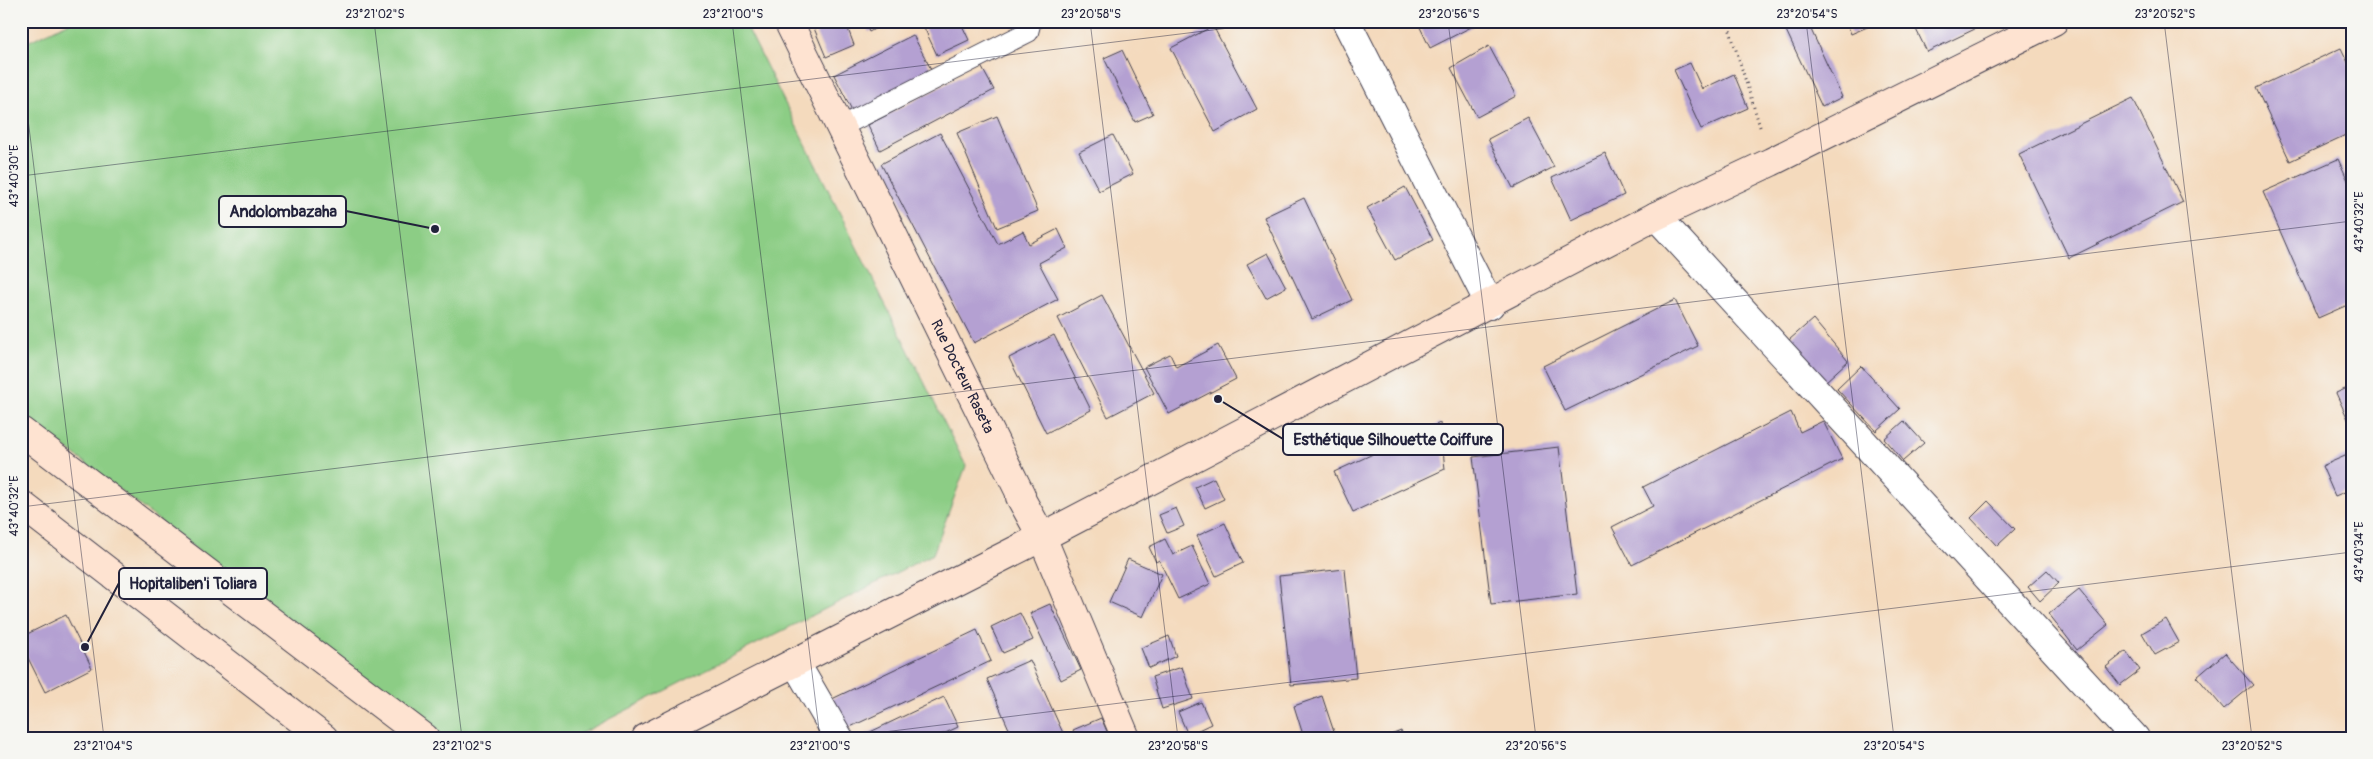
<svg xmlns="http://www.w3.org/2000/svg" width="2373" height="759" font-family="Pangolin,sans-serif">
	<style>
		.green { fill: #8ccd85; stroke: #577860 }
		.building { fill: #b4a0d2 }
		.lines { fill: none; stroke-linecap: round; stroke-linejoin: round }
		.lane-casing { stroke: #423e4e; stroke-width: 22 }
		.street-casing { stroke: #423e4e; stroke-width: 30 }
		.secondary-casing { stroke: #423e4e; stroke-width: 30 }
		.path { stroke: #423e4e; stroke-width: 3; stroke-dasharray: 1 4; stroke-linecap: butt }
		.lane { stroke: #fff; stroke-width: 20 }
		.street { stroke: #fff; stroke-width: 28 }
		.secondary { stroke: #fee3d1; stroke-width: 28 }
		.ticks { fill: none; stroke: #22223b; stroke-width: 1; stroke-opacity: 0.45 }
		.labels { text-anchor: middle; dominant-baseline: central; stroke-width: 5; stroke-linejoin: round; paint-order: stroke }
		.street-label { font-size: 15px; fill: #22223b; stroke: #f6f6f2 }
		.leader { fill: none; stroke: #22223b; stroke-width: 2 }
		.callout-dot { fill: #22223b; stroke: #f6f6f2; stroke-width: 2 }
		.callout { fill: #f6f6f2; stroke: #22223b; stroke-width: 2 }
		.callout-label { font-size: 16px; text-anchor: middle; font-weight: bold; fill: #22223b }
		.neatline { fill: none; stroke: #22223b; stroke-width: 2 }
		.ticks-label { font-size: 12px; text-anchor: middle; fill: #22223b }
	</style>
	<rect width="100%" height="100%" fill="#f6f6f2"/>
	<filter id="ink" filterUnits="userSpaceOnUse"><feTurbulence type="fractalNoise" baseFrequency=".02" numOctaves="2"/><feDisplacementMap in="SourceGraphic" scale="10" xChannelSelector="R" yChannelSelector="G"/><feConvolveMatrix kernelMatrix="1 2 1 2 8 2 1 2 1" color-interpolation-filters="sRGB"/></filter>
	<filter id="wash" filterUnits="userSpaceOnUse"><feTurbulence type="fractalNoise" baseFrequency=".0096" numOctaves="4" result="noise"/><feDisplacementMap in="SourceGraphic" scale="20" xChannelSelector="R" yChannelSelector="G"/><feGaussianBlur stdDeviation="1.12" result="paint"/><feColorMatrix in="noise" values="0 0 0 0 0 0 0 0 0 0 0 0 0 0 0 0 0 1.4 0 .05"/><feComposite in="paint" operator="in"/></filter>
	<g filter="url(#wash)">
		<rect width="100%" height="100%" fill="#f4dabd"/>
		<path class="green" d="M72,21H744L966,466L933,554L572,738H438L21,413V45Z"/>
		<g id="blocks">
			<path class="building" d="M811,21H845L854,45L826,57Z
				M864,21H889L869,32Z
				M921,21H960L969,40L937,55Z
				M1417,21H1483L1430,48Z
				M1788,21H1807L1842,97L1822,107L1783,24Z
				M1846,21H1881L1851,34Z
				M1912,21H1977L1979,27L1927,52Z
				M1213,26L1257,109L1215,132L1171,48Z
				M913,35L933,73L854,114L834,75Z
				M1489,46L1516,96L1477,117L1451,68Z
				M2341,48L2352,71V132L2290,161L2256,88Z
				M1122,50L1153,114L1135,122L1104,58Z
				M1690,63L1702,89L1734,74L1748,108L1701,129L1674,70Z
				M981,66L994,90L880,150L868,125Z
				M2133,98L2183,202L2069,258L2019,154Z
				M997,116L1038,211L997,228L957,133Z
				M1528,118L1554,167L1513,188L1488,139Z
				M940,133L998,244L1023,231L1029,244L1058,229L1067,248L1039,263L1058,299L974,343L881,164Z
				M1113,135L1133,174L1099,191L1079,152Z
				M1605,153L1624,195L1571,220L1552,178Z
				M2338,159L2352,189V303L2318,318L2263,192Z
				M1405,187L1433,240L1395,260L1367,208Z
				M1304,198L1352,300L1312,319L1264,217Z
				M1268,253L1286,287L1266,298L1247,264Z
				M1102,295L1154,393L1108,417L1058,318Z
				M1675,300L1698,346L1565,411L1543,366Z
				M1813,319L1848,361L1825,382L1789,340Z
				M1054,335L1091,410L1046,433L1009,358Z
				M1218,345L1236,379L1169,414L1144,367L1170,354L1176,367Z
				M1861,366L1900,409L1876,431L1837,389Z
				M2352,386V428L2336,393Z
				M1791,412L1800,432L1823,421L1842,459L1632,565L1612,527L1653,506L1643,487Z
				M1904,421L1924,443L1903,461L1884,439Z
				M1440,423L1445,469L1353,512L1334,472Z
				M1559,447L1577,594L1491,604L1473,457Z
				M2352,453V489L2335,496L2322,466Z
				M1214,478L1224,499L1205,508L1195,487Z
				M1988,501L2015,529L1997,546L1971,518Z
				M1176,508L1184,526L1167,533L1159,515Z
				M1225,523L1243,563L1216,576L1197,536Z
				M1165,539L1173,555L1192,546L1210,584L1178,599L1159,560L1156,562L1149,547Z
				M1128,559L1162,574L1143,617L1109,602Z
				M1345,569L1356,678L1291,685L1279,576Z
				M2047,570L2059,583L2040,601L2028,587Z
				M2079,590L2108,625L2077,650L2049,614Z
				M1050,604L1081,670L1061,680L1030,613Z
				M1020,613L1033,640L1003,653L991,627Z
				M66,615L92,668L45,692L21,644V637Z
				M2166,619L2179,642L2155,655L2142,633Z
				M977,630L991,661L846,729L832,699Z
				M1169,636L1176,656L1149,668L1141,648Z
				M2126,651L2140,670L2120,685L2106,667Z
				M2225,653L2253,685L2224,709L2197,677Z
				M1030,660L1063,733L1052,738H1013L987,679Z
				M1182,667L1193,699L1162,709L1152,677Z
				M1322,696L1336,738H1304L1294,706Z
				M944,697L958,727L935,738H868L866,734Z
				M1201,702L1211,724L1188,735L1178,712Z
				M1101,718L1110,738H1076L1073,730Z
				M1401,731L1404,738H1389L1388,736Z"/>
		</g>
	</g>
	<g filter="url(#ink)">
		<use href="#blocks" fill-opacity="0" stroke="#423e4e" stroke-width="1"/>
		<g class="lines">
			<g class="lane-casing">
				<path id="lane" d="M840,127L1028,32L1031,21"/>
			</g>
			<g class="street-casing">
				<path id="street" d="M1346,21L1490,305
					M1656,216L2135,738
					M795,662L839,738"/>
			</g>
			<g class="secondary-casing">
				<g id="secondary">
					<path id="s1" d="M788,21L1021,495L1020,497L1042,537L1126,738"/>
					<path d="M21,431L425,738"/>
					<path d="M21,504L324,738"/>
					<path d="M646,738L1042,537L1656,216L1771,162L2054,21"/>
				</g>
			</g>
			<path class="path" d="M1727,21L1761,130"/>
			<use href="#lane" class="lane"/>
			<use href="#street" class="street"/>
			<use href="#secondary" class="secondary"/>
		</g>
	</g>
	<path class="ticks" d="M374,21L462,738M732,21L820,738M1090,21L1178,738M1448,21L1536,738M1806,21L1894,738M2164,21L2252,738M21,62L104,738M21,176L1286,21M21,507L2352,221M835,738L2352,552"/>
	<g class="labels">
		<g class="street-label">
			<text stroke="none"><textPath href="#s1" startOffset="396">Rue Docteur Raseta</textPath></text>
		</g>
	</g>
	<path class="leader" d="M435 229L346 211M1218 399L1283 439M85 647L119 583"/>
	<g class="callout-dot">
		<circle cx="435" cy="229" r="5"/>
		<circle cx="1218" cy="399" r="5"/>
		<circle cx="85" cy="647" r="5"/>
	</g>
	<g class="callout">
		<rect x="219" y="196" width="127" height="31" rx="5"/>
		<rect x="1283" y="424" width="220" height="31" rx="5"/>
		<rect x="119" y="568" width="148" height="31" rx="5"/>
	</g>
	<g class="callout-label">
		<text x="283" y="217">Andolombazaha</text>
		<text x="1393" y="445">Esthétique Silhouette Coiffure</text>
		<text x="193" y="589">Hopitaliben'i Toliara</text>
	</g>
	<rect width="2373" height="759" fill="none" stroke="#f6f6f2" stroke-width="55"/>
	<rect x="28" y="28" width="2318" height="704" class="neatline"/>
	<g class="ticks-label">
		<text x="375" y="18">23°21'02"S</text>
		<text x="733" y="18">23°21'00"S</text>
		<text x="1091" y="18">23°20'58"S</text>
		<text x="1449" y="18">23°20'56"S</text>
		<text x="1807" y="18">23°20'54"S</text>
		<text x="2165" y="18">23°20'52"S</text>
		<text transform="translate(14 176) rotate(-90)" y="4">43°40'30"E</text>
		<text transform="translate(2359 222) rotate(-90)" y="4">43°40'32"E</text>
		<text transform="translate(14 506) rotate(-90)" y="4">43°40'32"E</text>
		<text transform="translate(2359 552) rotate(-90)" y="4">43°40'34"E</text>
		<text x="103" y="750">23°21'04"S</text>
		<text x="462" y="750">23°21'02"S</text>
		<text x="820" y="750">23°21'00"S</text>
		<text x="1178" y="750">23°20'58"S</text>
		<text x="1536" y="750">23°20'56"S</text>
		<text x="1894" y="750">23°20'54"S</text>
		<text x="2252" y="750">23°20'52"S</text>
	</g>
</svg>
